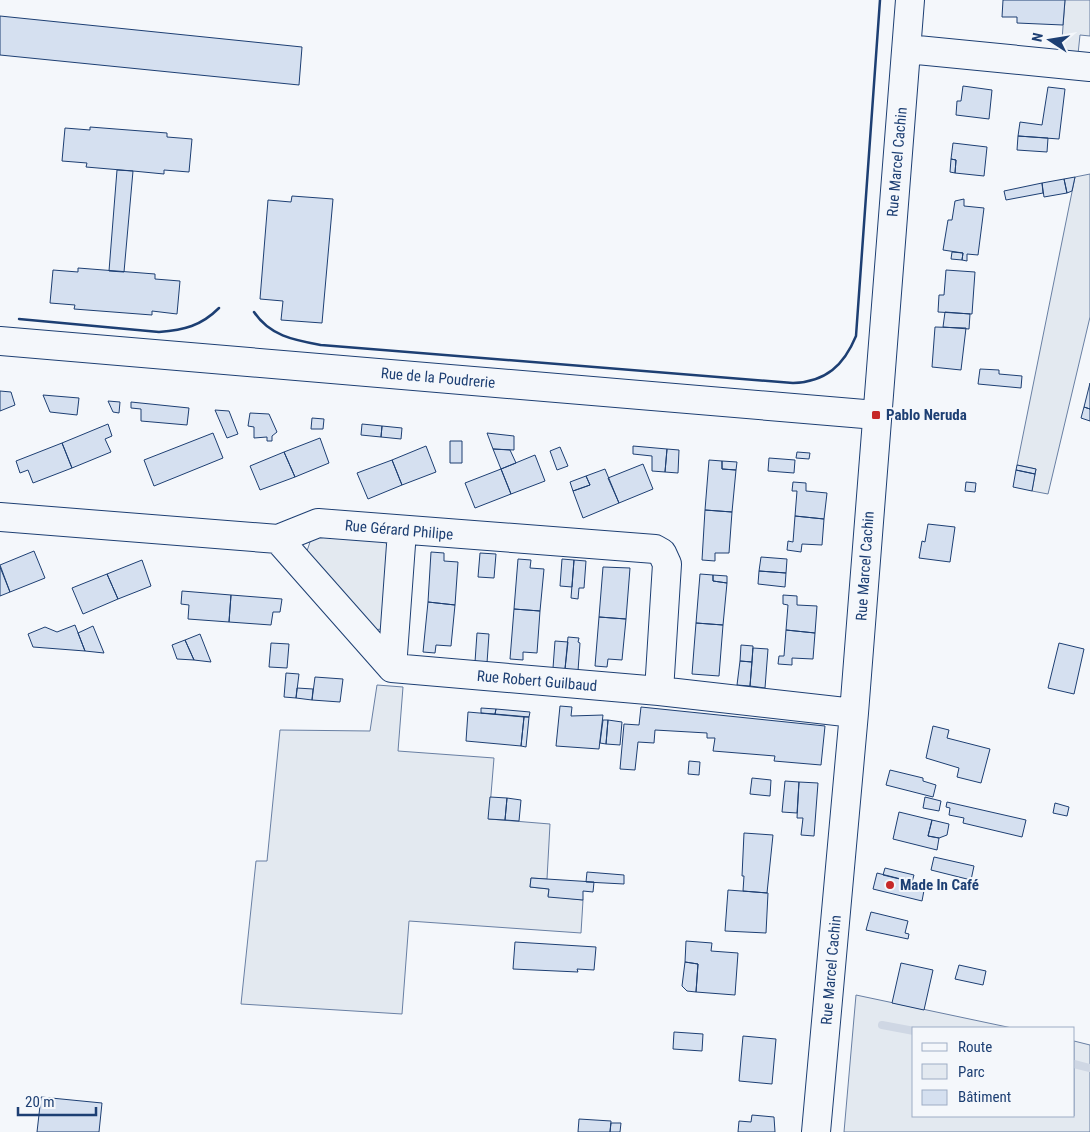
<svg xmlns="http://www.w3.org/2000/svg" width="1090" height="1132" font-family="'Roboto Condensed',sans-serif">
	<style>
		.green { fill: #e3e9f0; stroke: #687fa3 }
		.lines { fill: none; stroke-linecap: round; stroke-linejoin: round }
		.stream { stroke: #cfd7e4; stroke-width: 8 }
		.building { fill: #d5e0f0; stroke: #1d3f73 }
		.minor-casing { stroke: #1d3f73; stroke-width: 30 }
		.minor { stroke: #f4f7fb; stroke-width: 28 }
		.wall { stroke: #1d3f73; stroke-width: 2.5 }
		.poi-dot { fill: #c62828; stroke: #f4f7fb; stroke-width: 2 }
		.labels { text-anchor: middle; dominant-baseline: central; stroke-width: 4; stroke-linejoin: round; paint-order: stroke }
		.street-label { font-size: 15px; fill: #1d3f73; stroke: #f4f7fb }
		.poi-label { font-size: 15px; font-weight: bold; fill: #1d3f73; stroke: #f4f7fb; text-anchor: start }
	</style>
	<rect width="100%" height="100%" fill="#f4f7fb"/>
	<path class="green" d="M1065,0H1090V36L1080,35L1078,54L1061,53Z
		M1090,174V317L1048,494L1032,491L1036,469L1017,465L1075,177Z
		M312,536L384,540L387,545L383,622L381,629L374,630L306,554Z
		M377,685L403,687L398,751L494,758L489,819L550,824L547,879L531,878L530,887L549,889L548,896L583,900L581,933L409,921L402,1014L241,1004L256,861H267L280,730L370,731Z
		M856,995L1012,1028H914V1116H1074V1041L1090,1045V1132H844Z"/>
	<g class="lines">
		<path class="stream" d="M882,1025L914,1031
			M1074,1064L1090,1068"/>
	</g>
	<path class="building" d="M1003,0H1065L1063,25L1017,23V17H1002Z
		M0,16L302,47L299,85L0,55Z
		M963,86L992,90L989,119L956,115L957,101H961Z
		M1048,87L1065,89L1059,139L1018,136L1020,122L1042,125Z
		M90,127L167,133V137L192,139L189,172L164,170V174L133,171L86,167L87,163L62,161L65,128L90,130Z
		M1018,136L1048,138L1047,152L1017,150Z
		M953,143L987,147L984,176L955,173L956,160L951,159Z
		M951,159L956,160L955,173L950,172Z
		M117,170L133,171L124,272L109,271Z
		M1075,177L1072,191L1067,193L1064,179Z
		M1064,179L1067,193L1044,197L1042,183Z
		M1042,183L1043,193L1006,200L1004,191Z
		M292,196L333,199L322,323L281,320L283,301L260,299L268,200L291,202Z
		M964,199V206L984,208L978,255L967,254V261L962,260L963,253L943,250L948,220H952L955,201Z
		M952,252L963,253L962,260L951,259Z
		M78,268L155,274V279L180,281L177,314L152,311V315L74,309L75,305L50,303L53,270L78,272Z
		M946,270L975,272L972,314L938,312L939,295H944Z
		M945,312L970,314L969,329L943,327Z
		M935,327L966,328L961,370L932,367Z
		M980,369L999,370V374L1022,376L1021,388L978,384Z
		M1090,383V409L1084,407Z
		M0,391L11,392L15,405L0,411Z
		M43,395L79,398L77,415L50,412Z
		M108,401L120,402L119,413L113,412Z
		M131,402L189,408L187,425L141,421V409L131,408Z
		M1084,407L1090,409V421L1081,418Z
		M215,410L229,411L238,434L227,438Z
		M250,413L269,414L277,432L272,436V441H267V437L254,438V427L248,426Z
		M312,418L324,419L323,429H311Z
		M108,424L112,436L105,439L111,452L72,468L62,443Z
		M362,424L382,426L381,437L361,435Z
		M382,426L402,428L401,439L381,437Z
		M213,433L223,458L154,486L144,460Z
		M487,433L514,436V450L493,449Z
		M320,438L329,463L295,477L284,452Z
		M450,441H462V463H450Z
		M62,443L72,468L33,483L28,470L20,473L16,461Z
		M426,446L436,472L402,485L392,460Z
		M633,446L667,449L665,472L652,471V456L633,454Z
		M560,447L568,466L557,470L550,451Z
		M493,449L510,450L516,463L501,469Z
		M667,449L679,450L678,473L665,472Z
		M284,452L295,477L260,490L250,466Z
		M797,452L810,453L809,459L796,458Z
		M535,455L545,481L511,494L501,469Z
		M769,458L795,460L794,473L768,471Z
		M392,460L402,485L368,499L357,473Z
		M709,460L722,461V469L736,470L732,512L705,510Z
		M722,461L737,462L736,470L722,469Z
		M643,464L653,489L619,503L608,478Z
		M1017,465L1036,469L1035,474L1016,470Z
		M501,469L511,494L475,508L465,483Z
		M605,469L619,503L583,518L573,491L590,485L586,476Z
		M1016,470L1035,474L1032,491L1013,487Z
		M586,476L590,485L573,491L570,482Z
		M793,482L806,483V491L827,493L824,519L795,516L797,491H792Z
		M966,482L976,483L975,492L965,491Z
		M705,510L732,512L729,553H715V561L702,560Z
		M795,516L824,519L822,545L802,544L801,552L787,550L788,541L793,542Z
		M928,524L955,527L950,562L919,558L922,541L925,542Z
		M34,551L45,578L10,592L0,565Z
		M431,552L444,553V561L458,562L455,605L428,602Z
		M480,553L496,554L494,578L478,577Z
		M761,557L787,559L786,573L759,571Z
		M518,559L531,560L530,568L544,569L540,611L514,609Z
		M562,559L574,560L572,587L560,586Z
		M142,560L151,586L118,599L107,574Z
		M574,560L586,561L584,588H579L578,599L571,598Z
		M0,567L10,592L0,596Z
		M603,567L630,568L626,619L599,617Z
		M759,571L786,573L785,587L758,584Z
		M107,574L118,599L83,614L72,588Z
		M700,574L713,575V581L727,583L723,625L696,623Z
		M713,575L727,576V583L713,581Z
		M182,591L231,595L229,622L188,619L189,605L181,604Z
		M231,595L282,599L280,612H273L271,625L229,622Z
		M783,595L797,596V605L817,606L815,633L786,630L788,605L783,604Z
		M428,602L455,605L451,646L436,645L435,653L423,652Z
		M514,609L540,611L537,653L523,652V660L510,659Z
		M599,617L626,619L622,660L608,659L607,667L595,666Z
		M696,623L723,625L719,676L692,674Z
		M75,625L85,651L33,647L28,634L45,627L57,632Z
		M93,626L104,653L85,651L78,633Z
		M786,630L815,633L813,659L792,658V665L778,664L779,656H784Z
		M477,633L489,634L487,663L475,662Z
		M200,634L211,662L194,660L185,640Z
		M568,637L579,638L578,642L580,643L578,671L565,669Z
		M185,640L194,660L177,659L172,645Z
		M555,641L568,642L565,669L553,668Z
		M271,643L289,644L287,668L269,667Z
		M1059,643L1084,649L1074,694L1048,688Z
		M741,645L753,646L752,662L740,661Z
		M753,648L768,649L765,688L750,686Z
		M740,661L752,662L750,686L737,685Z
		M286,673L299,674L296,698L284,697Z
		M315,677L343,679L340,702L312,700Z
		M297,688L313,689L312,700L296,698Z
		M560,706L572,707L571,716L603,715L599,749L556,746Z
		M641,707L825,726L821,765L774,761L775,756L713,751L715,738H707V733L655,730L654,743L638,742L635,770L620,769L624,724L639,725Z
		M481,708L496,709L495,714L481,713Z
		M496,709L530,712L529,717L495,714Z
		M468,712L524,717L521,746L466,741Z
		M524,717H529L526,747L521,746Z
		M603,720H608L606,744L600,743Z
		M608,720L622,722L620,745L606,744Z
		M933,726L949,730L947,738L990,749L981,783L957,777L959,768L926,758Z
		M689,761L700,762L699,775L688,774Z
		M890,770L923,778V781L936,785L933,797L886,785Z
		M752,778L771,780L770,796L750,794Z
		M785,781L799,782L797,813L782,812Z
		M799,782L818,783L814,836L801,835L803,818H797Z
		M490,797L507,798L505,820L488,819Z
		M925,797L941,801L939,811L923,808Z
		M507,798L521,800L519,821L505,820Z
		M947,802L1026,820L1022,837L963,823L964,818L949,815L950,808L946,807Z
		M1055,803L1069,807L1067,816L1053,813Z
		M899,812L932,820L928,836L939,838L937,850L893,839Z
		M932,820L949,824L947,835L939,838L928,836Z
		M744,833L773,835L767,893L743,891L744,876H742Z
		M934,857L974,866L971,880L931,870Z
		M885,868L914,875L912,882L883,875Z
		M587,872L624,875V884L586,882Z
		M877,873L925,885L922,901L873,889Z
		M531,878L594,882L593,892L583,891V900L548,897L549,889L530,887Z
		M728,890L768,893L766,933L725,931Z
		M871,912L908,921L905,933L909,934L908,939L866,930Z
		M686,941L712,943L711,951L738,953L735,995L696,992L698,964L685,962Z
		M515,942L596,947L594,970L577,969L578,972L513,969Z
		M685,962L698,964L696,992L687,991L682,986Z
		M901,963L933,970L924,1010L892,1003Z
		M959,965L986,971L983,985L955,979Z
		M674,1032L703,1034L702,1051L673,1049Z
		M743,1036L776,1039L772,1084L739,1081Z
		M41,1097L102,1103L99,1132H37Z
		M752,1115L774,1117L775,1132H738L739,1121L751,1122Z
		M579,1119L611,1121L610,1132H578Z
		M611,1123H621L620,1132H610Z"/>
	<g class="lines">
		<g class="minor-casing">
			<path id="minor" d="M907,49L1090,67
				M0,341L876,415
				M0,517L278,539L318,523L655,549L662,553L667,564L659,691
				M278,539L392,668L659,691L854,713
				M392,668L402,531
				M816,1132L854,713L910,0"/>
		</g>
		<use href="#minor" class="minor"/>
		<path class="wall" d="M254,312C270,336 294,340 321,345L793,383C826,382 844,365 856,336L880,0
			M19,319L159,332C184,330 201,326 219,308"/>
	</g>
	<g class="poi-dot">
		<rect x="871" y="410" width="10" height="10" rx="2.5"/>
		<circle cx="890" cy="885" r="5"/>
	</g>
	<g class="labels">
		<g class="street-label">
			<text transform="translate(897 162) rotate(-85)">Rue Marcel Cachin</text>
			<text transform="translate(438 378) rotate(5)">Rue de la Poudrerie</text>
			<text transform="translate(399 530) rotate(5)">Rue Gérard Philipe</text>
			<text transform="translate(865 566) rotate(-86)">Rue Marcel Cachin</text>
			<text transform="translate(537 681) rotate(5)">Rue Robert Guilbaud</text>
			<text transform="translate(831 970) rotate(-85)">Rue Marcel Cachin</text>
		</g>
		<g class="poi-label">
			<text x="886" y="415">Pablo Neruda</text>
			<text x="900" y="885">Made In Café</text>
		</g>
	</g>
	<rect x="912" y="1027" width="162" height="90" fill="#f4f7fb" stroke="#9eadc5"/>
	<rect x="922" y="1043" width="25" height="8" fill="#f4f7fb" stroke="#9eadc5"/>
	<text x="958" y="1052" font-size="15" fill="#1d3f73">Route</text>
	<rect x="922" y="1064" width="25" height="15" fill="#e3e9f0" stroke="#9eadc5"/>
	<text x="958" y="1077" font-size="15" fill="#1d3f73">Parc</text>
	<rect x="922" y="1090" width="25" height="15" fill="#d5e0f0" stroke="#9eadc5"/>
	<text x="958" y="1102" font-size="15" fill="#1d3f73">Bâtiment</text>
	<g transform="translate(1050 40) rotate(282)" stroke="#f4f7fb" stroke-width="4" paint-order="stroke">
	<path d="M0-4L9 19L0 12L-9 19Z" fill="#1d3f73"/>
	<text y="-8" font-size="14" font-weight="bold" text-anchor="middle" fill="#1d3f73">N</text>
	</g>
	<path d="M18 1107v8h78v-8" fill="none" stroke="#1d3f73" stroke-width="2.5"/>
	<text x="25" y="1107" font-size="15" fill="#1d3f73" stroke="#f4f7fb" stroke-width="4" paint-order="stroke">20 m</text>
</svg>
